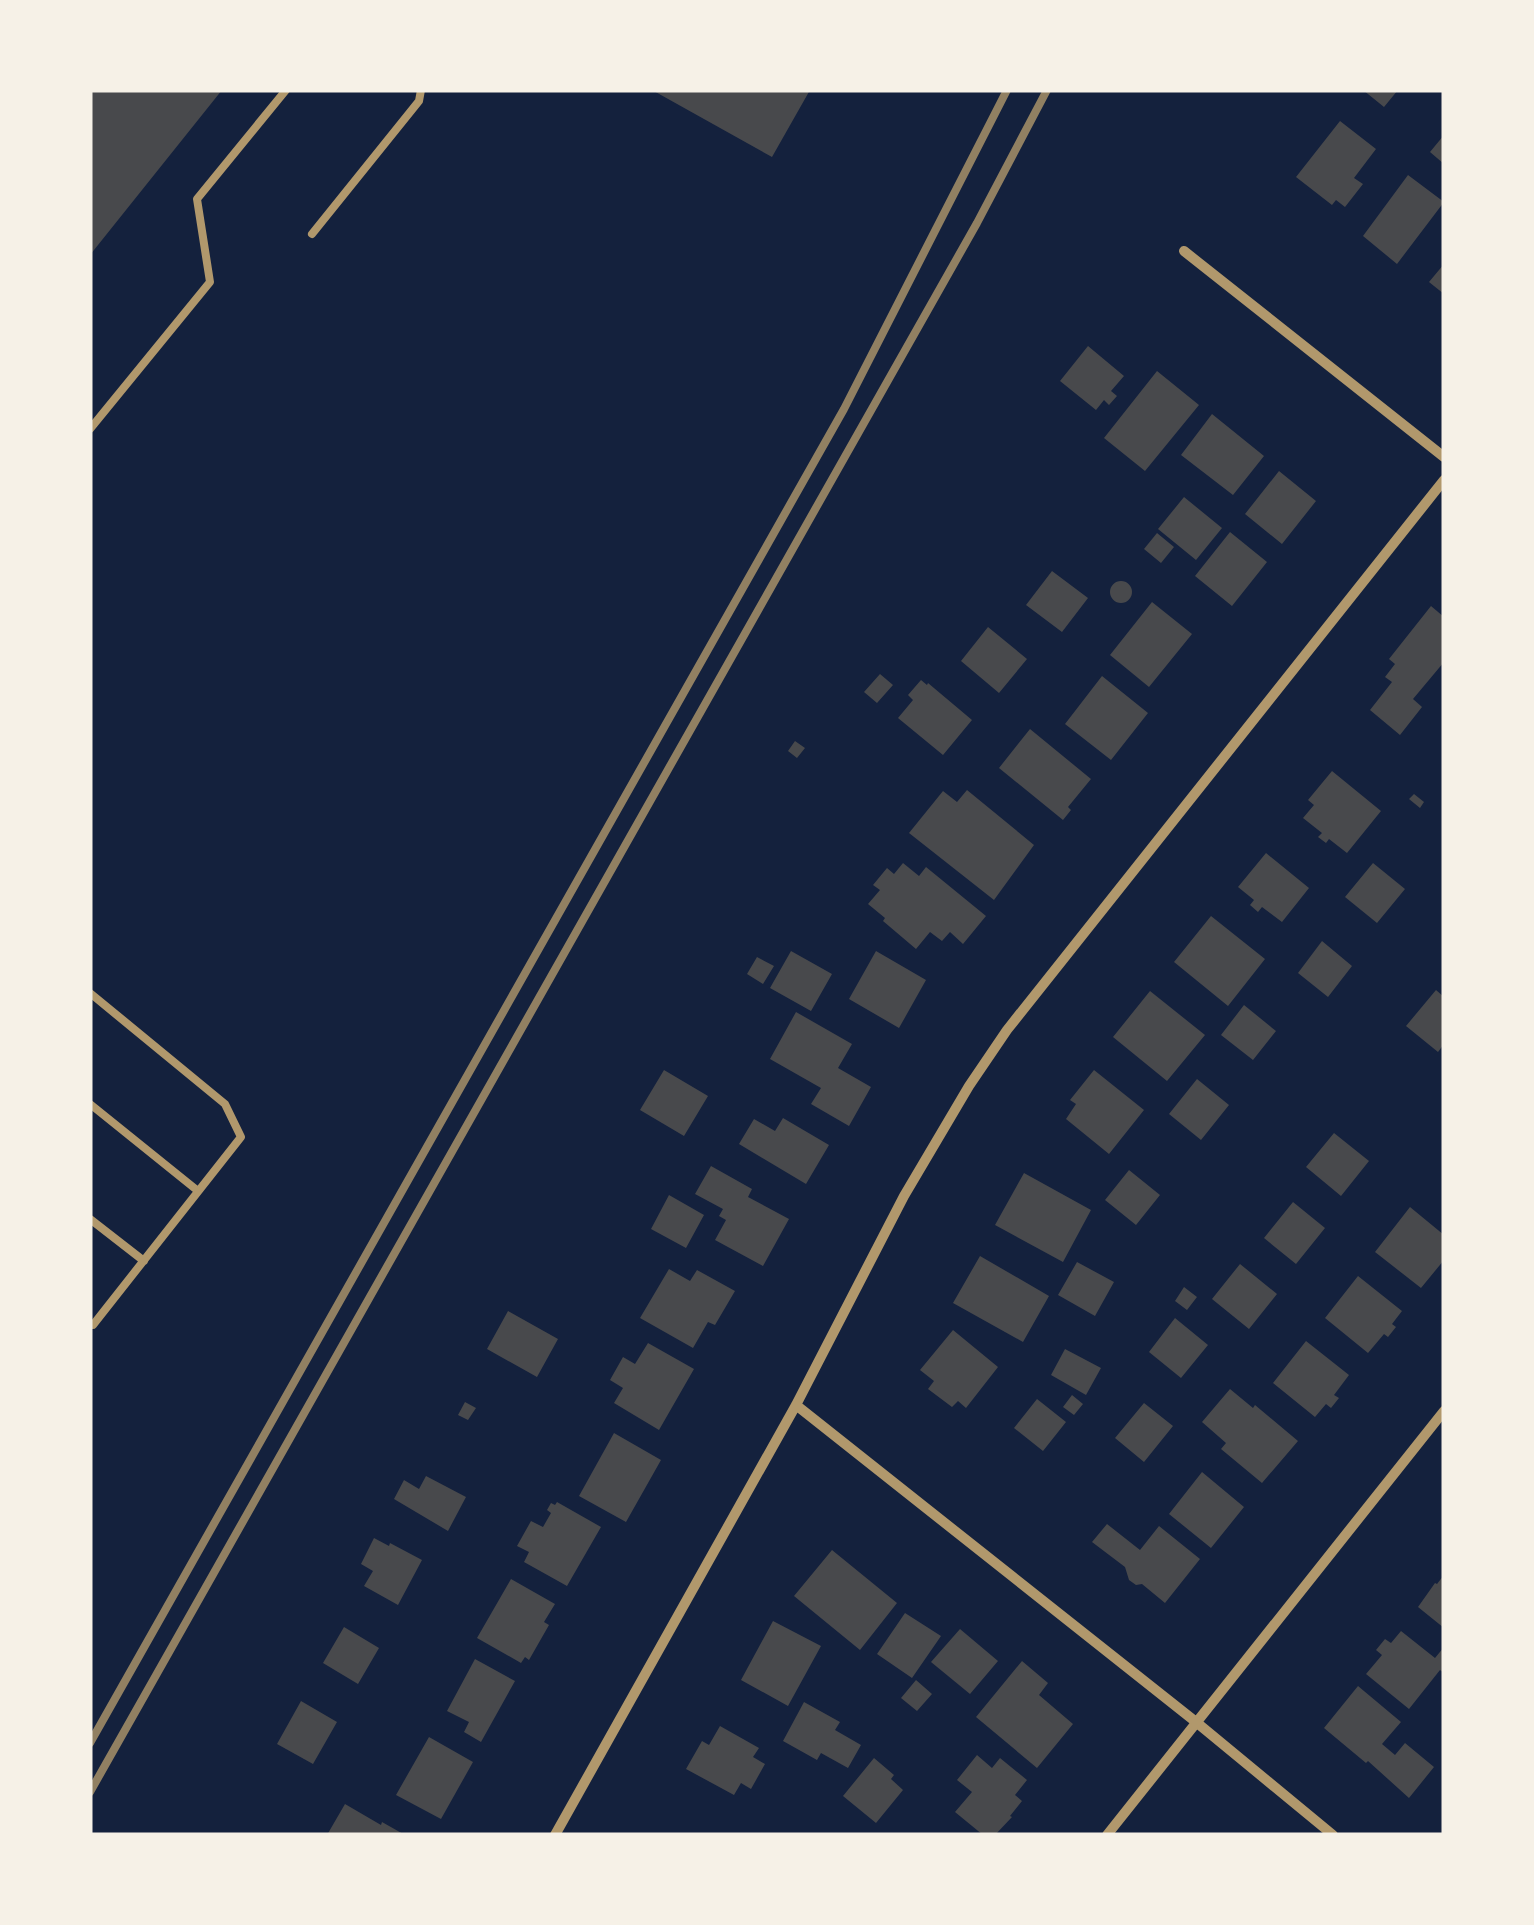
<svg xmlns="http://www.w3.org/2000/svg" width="1534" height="1925" font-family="'Noto Serif',serif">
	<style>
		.building { fill: #48494c }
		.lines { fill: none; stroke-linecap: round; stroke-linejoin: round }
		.service { stroke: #b1986c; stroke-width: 8 }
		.minor { stroke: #b1986c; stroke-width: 10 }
		.rail { stroke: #918062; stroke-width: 8 }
	</style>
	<rect width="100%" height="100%" fill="#14213d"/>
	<path class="building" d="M90,90H222L90,255Z
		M652,90H810L772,157Z
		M1363,90H1398L1384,107Z
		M1340,121L1376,149L1354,178L1363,184L1345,207L1336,200L1332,205L1296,177Z
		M1444,135V164L1430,152Z
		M1408,175L1444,202L1397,264L1363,236Z
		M1444,264V294L1429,282Z
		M1088,346L1124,376L1111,391L1117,396L1109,405L1104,400L1096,410L1060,381Z
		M1157,371L1199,405L1145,471L1104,438Z
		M1212,414L1264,456L1233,495L1181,455Z
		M1279,471L1316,501L1282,544L1245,514Z
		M1184,497L1222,528L1196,560L1158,529Z
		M1230,532L1267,562L1232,606L1195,576Z
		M1157,533L1174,547L1161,563L1144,549Z
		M1052,571L1088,598L1062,632L1026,605Z
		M1110 592a11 11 0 1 1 22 0a11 11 0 1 1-22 0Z
		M1152,602L1192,634L1149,687L1110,655Z
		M1431,606L1444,617V662L1413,699L1422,707L1400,735L1370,710L1392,682L1385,677L1395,664L1389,659Z
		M988,627L1027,659L999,693L961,661Z
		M880,674L893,685L877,703L864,692Z
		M1102,676L1148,713L1111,760L1065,724Z
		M921,680L927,685L928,683L972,720L943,755L898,718L913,700L908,695Z
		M1030,729L1091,779L1068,807L1071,810L1063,820L999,768Z
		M795,741L805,748L797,758L788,751Z
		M1332,771L1381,811L1347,853L1329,839L1326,843L1318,837L1322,833L1303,818L1314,805L1308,800Z
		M967,790L1034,845L994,900L909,833L943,791L957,802Z
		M1414,794L1424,802L1420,808L1409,799Z
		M1266,853L1309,888L1282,922L1262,907L1258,912L1250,905L1254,900L1238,887Z
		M903,863L919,876L926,867L986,916L963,944L950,932L942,941L930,932L916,949L883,921L885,918L868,904L880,890L873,885L887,868L894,874Z
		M1373,863L1405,889L1377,923L1345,897Z
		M1211,916L1265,959L1228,1006L1174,962Z
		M1322,941L1352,966L1328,997L1298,973Z
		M791,951L832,974L811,1011L770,988Z
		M876,951L926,980L899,1028L849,999Z
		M757,957L774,966L763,984L747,974Z
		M1436,990L1444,997V1044L1438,1052L1406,1026Z
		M1150,991L1205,1035L1167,1081L1113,1037Z
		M1244,1005L1276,1031L1253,1060L1221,1035Z
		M796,1012L852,1044L838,1068L871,1087L849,1126L811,1104L821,1088L770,1059Z
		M664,1070L708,1096L684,1136L640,1110Z
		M1094,1070L1144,1110L1109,1154L1066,1119L1076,1104L1070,1100Z
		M1197,1079L1229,1105L1201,1140L1169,1114Z
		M783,1118L829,1145L806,1184L739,1144L754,1119L775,1131Z
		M1334,1133L1369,1161L1341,1196L1306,1167Z
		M711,1166L752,1189L748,1197L789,1219L763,1266L715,1240L726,1220L719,1216L723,1209L695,1194Z
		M1129,1170L1160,1195L1136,1225L1105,1200Z
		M1024,1173L1091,1210L1063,1262L995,1225Z
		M669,1195L704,1215L686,1248L651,1229Z
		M1293,1202L1325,1228L1296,1264L1264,1238Z
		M1410,1207L1444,1235V1260L1421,1288L1375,1252Z
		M980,1256L1049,1296L1023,1342L953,1303Z
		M1077,1262L1114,1282L1095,1316L1058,1295Z
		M1240,1264L1277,1294L1249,1329L1212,1299Z
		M669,1269L690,1281L697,1270L735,1291L715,1325L708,1322L693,1348L640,1318Z
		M1358,1276L1402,1311L1392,1324L1396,1327L1388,1337L1384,1334L1368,1353L1325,1318Z
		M1184,1287L1197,1297L1187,1310L1175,1301Z
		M508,1311L558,1339L537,1377L487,1349Z
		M1175,1318L1208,1345L1181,1378L1149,1352Z
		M953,1330L998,1367L966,1408L958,1401L952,1407L928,1389L934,1381L920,1370Z
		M1306,1341L1349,1375L1334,1395L1339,1398L1331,1408L1326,1404L1315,1417L1273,1383Z
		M648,1343L694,1369L659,1430L614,1403L623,1388L610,1380L623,1357L635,1364Z
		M1065,1349L1101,1368L1086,1395L1051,1375Z
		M1230,1389L1253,1408L1255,1405L1298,1441L1262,1483L1221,1449L1226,1443L1202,1422Z
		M1072,1395L1083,1404L1074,1415L1063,1407Z
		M1037,1399L1066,1422L1043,1451L1014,1428Z
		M465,1402L476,1408L468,1420L458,1415Z
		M1144,1403L1173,1426L1144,1462L1115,1438Z
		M614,1433L661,1460L626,1522L579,1496Z
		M1202,1472L1244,1507L1211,1548L1169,1514Z
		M426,1476L466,1497L448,1531L394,1499L404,1480L419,1489Z
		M557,1502L601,1527L567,1586L524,1562L529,1552L517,1546L531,1521L543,1527L551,1513L547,1510L551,1503L555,1505Z
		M1107,1524L1140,1550L1159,1526L1200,1559L1165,1603L1142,1584L1136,1585L1129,1580L1125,1567L1092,1542Z
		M374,1538L389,1546L390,1543L422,1560L398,1605L364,1586L373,1571L361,1564Z
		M832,1550L897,1603L860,1650L794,1596Z
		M1444,1575V1628L1418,1607L1435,1583L1437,1584Z
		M511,1579L555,1604L544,1622L549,1625L529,1660L525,1657L521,1663L477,1638Z
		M905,1613L941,1636L912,1678L877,1654Z
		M773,1621L821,1646L788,1706L741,1680Z
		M344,1627L379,1648L358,1684L323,1663Z
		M960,1629L998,1661L970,1694L931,1662Z
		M1401,1631L1435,1658L1444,1647V1673L1440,1670L1409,1709L1366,1674L1382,1655L1376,1650L1385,1639L1391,1643Z
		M475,1659L515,1681L481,1742L464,1732L469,1722L447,1711Z
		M1022,1661L1048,1683L1039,1695L1073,1724L1037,1768L976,1717Z
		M916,1680L932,1694L917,1711L901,1698Z
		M1358,1686L1401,1722L1382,1744L1395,1755L1405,1743L1434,1767L1409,1798L1368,1761L1366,1763L1324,1728Z
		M301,1701L337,1722L313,1764L277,1744Z
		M804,1702L840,1722L835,1730L861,1745L848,1768L821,1753L817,1760L783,1741Z
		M720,1726L759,1748L753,1757L765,1764L751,1789L741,1783L734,1795L686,1769L702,1741L709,1745Z
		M429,1737L473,1762L441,1819L396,1795Z
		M977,1755L992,1768L1000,1758L1027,1780L1015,1795L1022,1801L1010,1816L1012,1817L995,1835H983L955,1812L972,1792L957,1780Z
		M874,1758L894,1775L891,1779L903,1790L876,1823L843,1796Z
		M345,1804L381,1825L382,1822L405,1835H327Z"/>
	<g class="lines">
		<path class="service" d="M312,234L419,101L421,90
			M90,429L210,282L197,199L286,90
			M90,993L225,1104L241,1137L93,1325H90
			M90,1104L198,1191
			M90,1219L144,1261"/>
		<path class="minor" d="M1184,251L1444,457
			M796,1405L1196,1722L1333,1835
			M555,1835L796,1405L904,1196L969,1086L1007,1030L1444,480
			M1107,1835L1444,1411"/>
		<path class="rail" d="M90,1743L844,409L1007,90
			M90,1792L977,223L1047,90"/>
	</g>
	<rect width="1534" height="1925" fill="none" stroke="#f6f1e7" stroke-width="185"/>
</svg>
